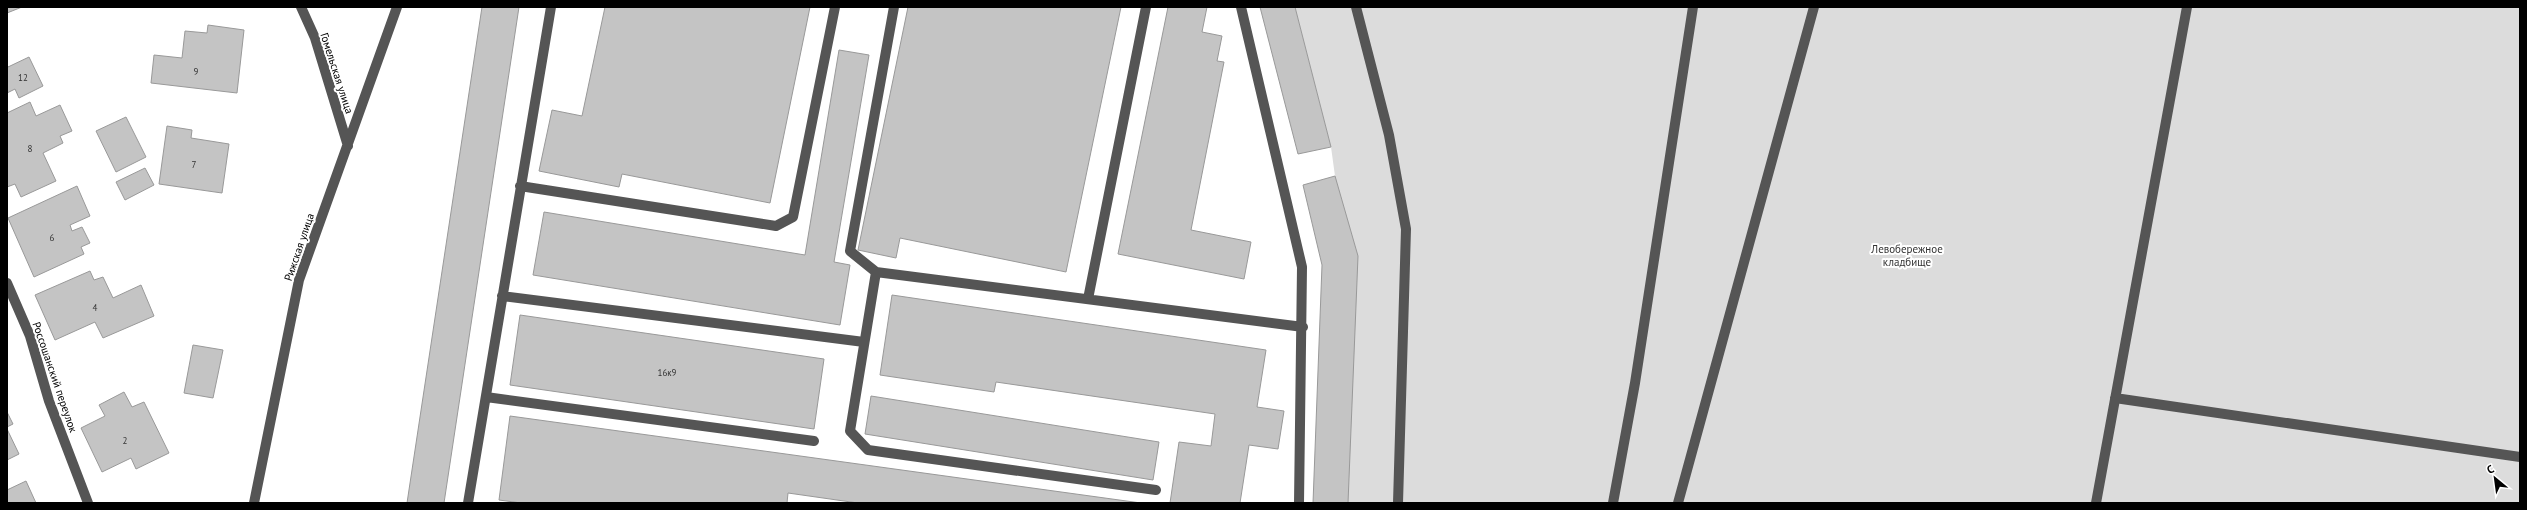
<svg xmlns="http://www.w3.org/2000/svg" width="2527" height="510" font-family="'PT Sans',sans-serif">
	<style>
		.green { fill: #dcdcdc }
		.building { fill: #c4c4c4; stroke: #999 }
		.lines { fill: none; stroke-linecap: round; stroke-linejoin: round }
		.minor { stroke: #555; stroke-width: 10 }
		.labels { text-anchor: middle; dominant-baseline: central; stroke-width: 4; stroke-linejoin: round; paint-order: stroke }
		.number-label { font-size: 9px; fill: #313131 }
		.street-label { font-size: 11px; fill: #000; stroke: #fff }
		.park-label { font-size: 11px; fill: #333; stroke: #fff }
	</style>
	<rect width="100%" height="100%" fill="#fff"/>
	<path class="green" d="M1295,7H2520V503H1348L1335,176L1331,147Z"/>
	<path class="building" d="M7,7H22L7,13Z
		M482,7H519L444,503H407Z
		M605,7H810L770,203L622,174L619,187L539,171L552,110L582,116Z
		M908,7H1121L1066,272L900,238L896,258L858,250Z
		M1168,7H1207L1202,32L1222,36L1217,61L1224,62L1191,230L1251,242L1244,279L1118,254Z
		M1260,7H1295L1331,147L1298,154Z
		M208,25L244,30L237,93L151,83L154,55L182,58L185,31L207,33Z
		M839,50L869,55L834,262L850,265L840,325L533,275L544,212L805,255Z
		M29,57L43,86L19,98L15,89L7,93V64L8,67Z
		M30,102L36,116L60,105L72,131L60,136L63,143L43,153L56,181L21,197L15,184L7,187V113Z
		M126,117L146,157L116,172L96,131Z
		M167,126L192,130L191,138L229,144L222,193L159,184Z
		M145,168L154,185L125,200L116,182Z
		M1335,176L1358,256L1348,503H1313L1322,265L1303,185Z
		M77,186L90,216L70,225L72,231L82,227L90,243L81,247L84,254L34,277L8,218Z
		M90,271L94,280L103,277L113,298L141,285L154,316L103,338L95,322L55,340L35,295Z
		M892,295L1266,350L1257,407L1284,411L1278,449L1249,445L1240,503H1170L1179,442L1211,446L1215,414L996,382L994,392L880,375Z
		M520,315L824,359L814,429L510,385Z
		M193,345L223,350L213,398L184,393Z
		M124,392L132,407L144,402L169,453L136,469L131,458L102,472L81,428L105,416L99,405Z
		M871,396L1159,442L1153,480L865,434Z
		M7,412L13,424L7,427Z
		M510,416L1141,503H858L788,493L787,503H521L499,500Z
		M7,429L19,454L7,460Z
		M26,481L36,503H7V490Z"/>
	<g class="lines">
		<path class="minor" d="M301,7L315,38L348,146
			M1241,7L1302,267L1299,503
			M1356,7L1389,135L1406,229L1398,503
			M520,186L776,226L793,217L835,7
			M876,272L850,251L894,7
			M7,283L30,336L49,401L88,503
			M502,296L864,342
			M1088,299L1146,7
			M486,397L814,441
			M2115,398L2520,457
			M1156,490L868,450L850,431L876,272L1303,327
			M254,503L299,280L397,7
			M468,503L551,7
			M1613,503L1635,383L1693,7
			M1678,503L1814,7
			M2096,503L2187,7"/>
	</g>
	<g class="labels">
		<g class="number-label">
			<text x="196" y="71">9</text>
			<text x="23" y="77">12</text>
			<text x="30" y="148">8</text>
			<text x="194" y="164">7</text>
			<text x="52" y="237">6</text>
			<text x="95" y="307">4</text>
			<text x="667" y="372">16к9</text>
			<text x="125" y="440">2</text>
		</g>
		<g class="street-label">
			<text transform="translate(337 73) rotate(72)">Гомельская улица</text>
			<text transform="translate(299 247) rotate(-71)">Рижская улица</text>
			<text transform="translate(55 377) rotate(71)">Россошанский переулок</text>
		</g>
		<g class="park-label">
			<text x="1907" y="249">Левобережное<tspan x="1907" dy="13">кладбище</tspan></text>
		</g>
	</g>
	<rect width="2527" height="510" fill="none" stroke="#000000" stroke-width="16"/>
	<g transform="translate(2495 478) rotate(331)" stroke="#ffffff" stroke-width="3" paint-order="stroke">
	<path d="M0-3L7 15L0 10L-7 15Z" fill="#000000"/>
	<text y="-6" font-size="11" font-weight="bold" text-anchor="middle" fill="#000000">С</text>
	</g>
</svg>
